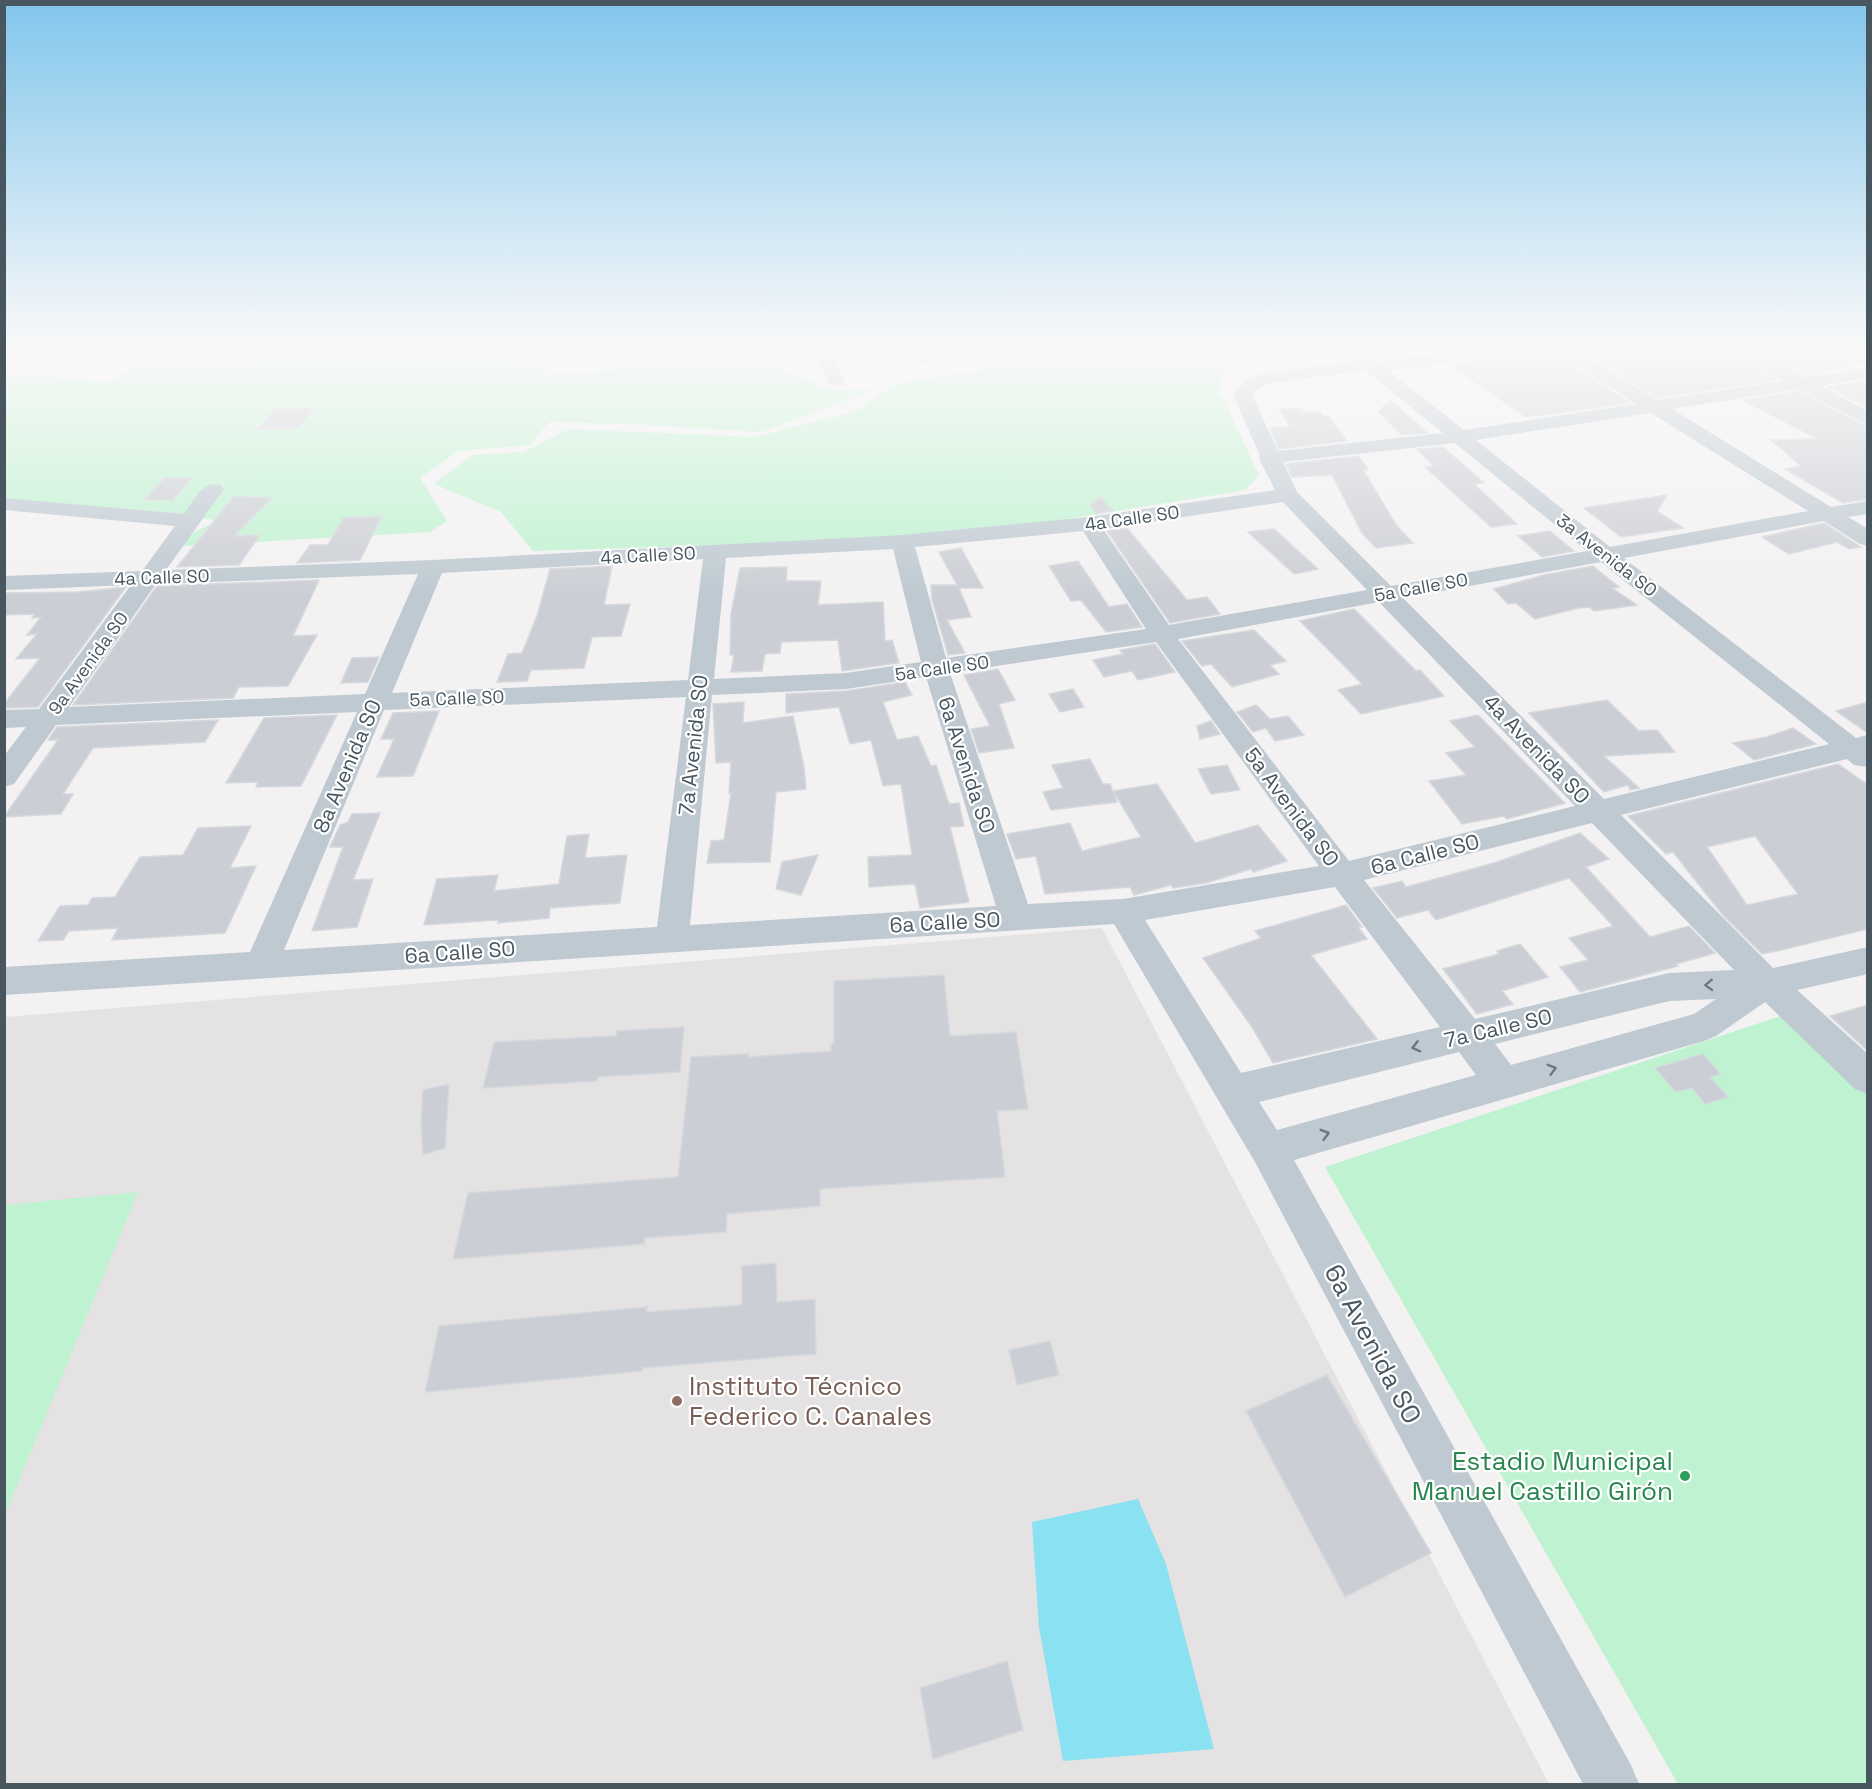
<svg xmlns="http://www.w3.org/2000/svg" width="1872" height="1789" font-family="'Space Grotesk',sans-serif">
	<style>
		.education { fill: #e5e2e3 }
		.green { fill: #bff2d0 }
		.water { fill: #8ae1f1 }
		.building { fill: #cbced4; stroke: #d5d8dd; stroke-width: 1.5; fill-rule: evenodd }
		.lines { fill: none; stroke-linecap: round; stroke-linejoin: round }
		.minor { fill: #bec9d1; fill-rule: evenodd }
		.oneway { stroke: #6b7882 }
		.education-dot { fill: #8d6e63; stroke: #fff; stroke-width: 2 }
		.leisure-dot { fill: #2e9e5b; stroke: #fff; stroke-width: 2 }
		.labels { text-anchor: middle; dominant-baseline: central; stroke-width: 4.5; stroke-linejoin: round; paint-order: stroke }
		.far-street-label { font-size: 18px; fill: #485660; stroke: #fff }
		.street-label { font-size: 21px; fill: #485660; stroke: #fff }
		.near-street-label { font-size: 26px; fill: #485660; stroke: #fff }
		.near-education-label { font-size: 26px; fill: #785e54; stroke: #fff; text-anchor: start }
		.near-leisure-label { font-size: 26px; fill: #27864d; stroke: #fff; text-anchor: end }
	</style>
	<rect width="100%" height="100%" fill="#f3f1f1"/>
	<path class="education" d="M1102,928L1549,1784H5V1017Z"/>
	<path class="green" d="M133,347H316V353L394,350L395,347H541L542,375L649,367L650,347H737L739,352L831,390H874L761,432L631,424L549,422L530,445L458,451L420,478L447,521L430,532L165,547L218,520L5,501L4,377L23,375L109,382L135,367L137,360Z
		M1050,347H1226L1220,392L1259,475L1246,490L1067,519L879,543L861,541L533,551L501,512L434,484L472,455L523,452L569,429L755,437L854,412L898,383L1062,357Z
		M1787,1014L1867,1094V1784H1678L1325,1167Z
		M138,1192L5,1515V1205Z"/>
	<path class="water" d="M1138,1499L1166,1564L1214,1749L1063,1761L1039,1627L1032,1522Z"/>
	<path class="building" d="M1574,347H1724L1728,353L1777,380L1657,398Z
		M1753,347H1864V363L1844,364L1852,368L1805,375Z
		M1547,348L1548,349L1630,403L1526,417L1450,365L1530,353L1534,349Z
		M1868,380V408L1828,387Z
		M1799,391L1868,427V499L1843,503L1785,469L1801,466L1771,440L1818,439L1742,400Z
		M1390,400L1427,433L1402,435L1378,412Z
		M275,408H314L298,429H258Z
		M1279,409H1302L1304,413L1320,412L1323,416H1328L1347,441L1279,449L1270,428L1290,427Z
		M1443,447L1484,483L1474,484L1517,524L1491,527L1425,467L1434,466L1417,449Z
		M1358,456L1368,469L1363,470L1397,526L1413,543L1376,548L1362,533L1332,475L1292,477L1286,464Z
		M164,478H192L173,500H144Z
		M1667,495L1657,511L1683,528L1621,537L1584,508Z
		M234,496L272,498L234,536L260,535L239,565L177,567Z
		M1100,497L1113,511L1096,514L1090,505Z
		M382,516L360,560L297,563L310,545H328L343,518Z
		M1824,523L1861,547L1849,549L1837,542L1789,554L1762,537Z
		M1127,528L1187,600L1207,597L1220,614L1170,623L1107,531Z
		M1274,529L1318,569L1294,574L1248,532Z
		M1550,531L1574,551L1542,557L1518,536Z
		M961,548L983,588H959L971,617L947,620L965,653L948,655L932,599L931,585H957L939,552Z
		M1078,561L1109,607L1127,604L1142,627L1106,632L1081,600L1071,601L1049,566Z
		M612,566L604,605L630,604L621,636L592,637L584,668L531,670L527,681L497,682L508,654L522,653L537,616L550,569Z
		M1593,566L1619,587L1612,588L1637,605L1594,611L1589,607L1579,608L1535,619L1516,603L1508,604L1494,589L1544,575Z
		M787,567L786,581H821L818,605L883,602L885,641L892,640L899,663L842,671L838,640L781,642L780,653L765,654L762,671L731,672L734,655H730L731,614L740,568Z
		M319,580L293,636L317,635L288,686L239,687L233,698L73,705L157,586Z
		M126,587L38,707L4,708V704L40,658L16,659L37,634L27,635L41,617L32,618L35,614L4,615V593L78,592Z
		M1354,609L1416,671L1420,670L1444,696L1361,714L1338,690L1362,684L1300,621Z
		M1254,630L1286,661L1270,665L1279,674L1232,687L1211,664L1202,666L1182,641Z
		M1155,644L1175,672L1138,680L1132,671L1104,677L1093,660L1123,654L1120,650Z
		M379,657L368,682L341,683L352,658Z
		M998,669L1015,700L999,704L1014,748L979,753L971,729L990,726L964,675Z
		M905,682L912,695L883,702L897,740L918,736L931,766L936,765L949,804L959,803L964,826L950,827L969,902L920,908L915,884L869,887L868,857L912,855L901,784L883,786L871,740L850,744L839,707L786,713V694L846,691Z
		M1073,689L1084,707L1060,712L1049,694Z
		M1607,700L1639,731L1657,730L1675,752L1604,756L1639,788L1630,790L1628,785L1604,792L1529,713Z
		M744,702L743,723L793,716L804,767L806,789L776,792L770,862L707,863L711,841L724,840L731,793H729L731,762L716,763L713,704Z
		M1868,702V733L1836,711Z
		M1256,705L1270,719L1288,716L1304,735L1275,741L1266,728L1253,732L1237,712Z
		M439,711L413,776L377,777L394,739H381L393,713Z
		M337,715L301,786L256,787L258,782L226,783L264,718Z
		M1478,715L1565,803L1507,819L1504,816L1462,824L1429,781L1466,775L1446,753L1475,747L1450,721Z
		M218,720L205,742L93,748L63,794H73L61,814L4,817L58,740H48L57,727Z
		M1211,721L1220,734L1200,739L1197,726Z
		M1793,728L1816,744L1754,760L1733,743L1767,737Z
		M1090,759L1103,784H1110L1117,802L1051,810L1043,792L1063,788L1052,765Z
		M1838,764L1868,785V929L1781,950L1762,954L1722,914L1673,852L1666,854L1628,816ZM1755,836L1798,894L1747,905L1707,847Z
		M1227,765L1240,790L1211,794L1198,769Z
		M1157,784L1195,843L1258,825L1287,861L1253,872L1251,869L1206,883L1173,888L1171,885L1134,895L1130,887L1045,894L1036,856L1016,859L1007,834L1070,823L1082,851L1141,837L1113,791Z
		M380,813L353,880L373,879L357,927L312,931L343,847H330L340,825L348,822L352,814Z
		M251,826L230,868L256,866L225,933L112,940L118,928L69,931L63,940L38,941L60,906L88,905L92,898L115,897L140,857L183,855L198,828Z
		M1580,833L1609,859L1586,867L1650,937L1689,926L1715,953L1676,964L1678,966L1580,992L1560,967L1588,960L1569,938L1613,926L1569,878L1436,920L1428,910L1397,918L1373,888L1402,881L1406,887L1494,863Z
		M589,834L585,858L627,855L620,903L550,908L549,918L498,923V920L424,925L437,879L498,875L494,891L559,884L567,836Z
		M818,855L801,895L776,889L782,862Z
		M1346,905L1362,927H1358L1367,939L1311,955L1377,1039L1273,1063L1252,1027L1203,958L1261,938L1255,931Z
		M1520,944L1548,977L1502,991L1513,1004L1477,1014L1443,969L1499,954L1497,951Z
		M944,975L950,1036L1016,1032L1028,1109L997,1111L1005,1177L820,1189V1206L727,1214L726,1232L645,1238L644,1244L453,1259L468,1193L678,1177L691,1057L749,1054L748,1057L831,1051V1044H834V981Z
		M1868,1005V1051L1830,1016Z
		M684,1027L680,1072L598,1077L597,1081L483,1088L494,1042L616,1036L617,1031Z
		M1703,1054L1720,1074L1710,1077L1728,1097L1705,1104L1692,1088L1676,1092L1655,1068Z
		M449,1084L445,1148L423,1155L421,1121L423,1090Z
		M776,1263L777,1302L815,1299L816,1354L642,1368V1371L425,1392L439,1326L647,1307L646,1312L742,1305V1266Z
		M1050,1341L1059,1375L1017,1385L1009,1350Z
		M1327,1375L1431,1553L1345,1597L1246,1411Z
		M1007,1661L1023,1730L933,1759L920,1688Z"/>
	<g class="lines">
		<path class="minor" d="M810,347H828L845,381L842,385H830Z
			M907,347H925L935,360L932,364C919,367 914,357 907,347Z
			M1345,347H1359L1378,362L1486,347H1533L1530,351L1524,352L1389,371L1464,430L1636,404L1549,347H1570L1657,400L1784,381L1729,351L1726,347H1748L1805,377L1868,368V378L1821,386L1868,411V425L1799,389L1672,409L1831,507L1868,501V514L1848,517L1868,529V546L1860,544L1824,521L1624,558L1856,738L1868,735V767L1854,765L1847,759L1621,815L1773,968L1868,947V974L1797,990L1868,1054V1094L1855,1089L1765,1002L1716,1036L1704,1041L1294,1160L1631,1765L1639,1784H1583L1255,1162L1114,924L4,995V967L250,952L357,712L56,725L14,784L4,787V756L26,727L4,728V710L39,709L131,585L4,590V576L142,571L175,526L4,510V498L184,514C194,501 202,480 220,485L224,489L166,570L433,560L902,535L1089,517L1275,490L1259,458L1260,456L1233,394L1248,379L1262,374L1354,361L1343,350ZM1365,370L1443,433L1278,451L1252,395L1260,387L1271,383ZM1651,413L1808,511L1610,547L1476,440ZM1455,443L1587,551L1391,586L1297,492L1283,462ZM1283,502L1367,590L1169,625L1103,529ZM1083,531L1146,629L946,658L915,547ZM893,549L921,662L846,673L714,679L726,558ZM703,559L688,680L392,693L442,573ZM1601,562L1829,744L1604,799L1403,598ZM418,574L365,694L69,707L156,584ZM1379,602L1575,806L1349,861L1178,639ZM1156,642L1319,866L1123,899L1028,904L950,673ZM926,677L996,906L690,925L712,695L846,689ZM686,697L657,927L284,950L384,710ZM1592,823L1734,970L1669,973L1475,1019L1364,880ZM1335,887L1440,1027L1241,1073L1145,920ZM1716,999L1694,1014L1511,1065L1495,1044L1669,1001ZM1459,1052L1476,1075L1277,1130L1259,1102Z"/>
	</g>
	<defs><path id="oneway-chevron" d="M-2-3.5L2.5 0L-2 3.5" fill="none" stroke-width="1.6" stroke-linecap="round" stroke-linejoin="round" transform="scale(1.5)"/></defs>
	<g class="oneway">
		<use href="#oneway-chevron" transform="translate(1709 985) rotate(178)"/>
		<use href="#oneway-chevron" transform="translate(1416 1047) rotate(166)"/>
		<use href="#oneway-chevron" transform="translate(1552 1069) rotate(-16)"/>
		<use href="#oneway-chevron" transform="translate(1325 1134) rotate(-16)"/>
	</g>
	<linearGradient id="sky" x2="0" y2="1"><stop stop-color="#82c6ec"/><stop offset="0.58" stop-color="#faf9f9"/><stop offset="1" stop-color="#faf9f9" stop-opacity="0"/></linearGradient>
	<rect width="1872" height="598" fill="url(#sky)"/>
	<circle class="education-dot" cx="677" cy="1401" r="6"/>
	<circle class="leisure-dot" cx="1685" cy="1476" r="6"/>
	<g class="labels">
		<g class="far-street-label">
			<text transform="translate(1132 518) rotate(-8)">4a Calle SO</text>
			<text transform="translate(648 555) rotate(-3)">4a Calle SO</text>
			<text transform="translate(1607 555) rotate(38)">3a Avenida SO</text>
			<text transform="translate(162 577) rotate(-2)">4a Calle SO</text>
			<text transform="translate(1421 587) rotate(-10)">5a Calle SO</text>
			<text transform="translate(88 663) rotate(-54)">9a Avenida SO</text>
			<text transform="translate(942 668) rotate(-8)">5a Calle SO</text>
			<text transform="translate(457 698) rotate(-2)">5a Calle SO</text>
		</g>
		<g class="street-label">
			<text transform="translate(693 745) rotate(-84)">7a Avenida SO</text>
			<text transform="translate(1537 749) rotate(46)">4a Avenida SO</text>
			<text transform="translate(967 765) rotate(72)">6a Avenida SO</text>
			<text transform="translate(347 766) rotate(-67)">8a Avenida SO</text>
			<text transform="translate(1292 807) rotate(53)">5a Avenida SO</text>
			<text transform="translate(1425 854) rotate(-14)">6a Calle SO</text>
			<text transform="translate(945 922) rotate(-3)">6a Calle SO</text>
			<text transform="translate(460 952) rotate(-4)">6a Calle SO</text>
			<text transform="translate(1498 1028) rotate(-13)">7a Calle SO</text>
		</g>
		<g class="near-street-label">
			<text transform="translate(1373 1344) rotate(62)">6a Avenida SO</text>
		</g>
		<g class="near-education-label">
			<text x="689" y="1386">Instituto Técnico<tspan x="689" dy="30">Federico C. Canales</tspan></text>
		</g>
		<g class="near-leisure-label">
			<text x="1673" y="1461">Estadio Municipal<tspan x="1673" dy="30">Manuel Castillo Girón</tspan></text>
		</g>
	</g>
	<rect width="1872" height="1789" fill="none" stroke="#485660" stroke-width="12"/>
</svg>
